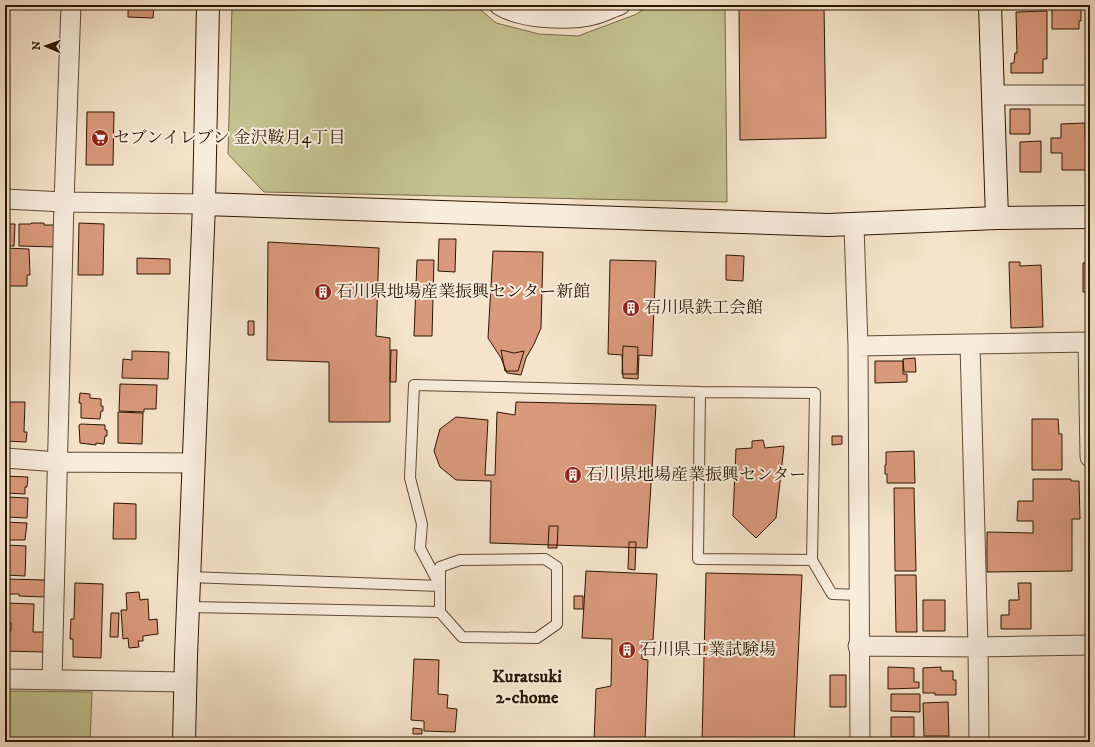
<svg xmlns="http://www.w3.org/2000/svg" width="1095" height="747" font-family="'IM FELL DW Pica','Noto Serif JP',serif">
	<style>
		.green { fill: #c4c292; stroke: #786c49 }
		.building { fill: #d9997d; stroke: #2d1600 }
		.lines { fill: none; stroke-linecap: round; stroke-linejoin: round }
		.lane-casing { stroke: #5f4a33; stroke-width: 12 }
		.street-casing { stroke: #5f4a33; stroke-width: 21 }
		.secondary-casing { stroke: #2d1600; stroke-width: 24 }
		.lane { stroke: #f8eddd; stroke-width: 10 }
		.street { stroke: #f8eddd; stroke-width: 19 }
		.secondary { stroke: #f8eddd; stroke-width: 22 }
		.labels { text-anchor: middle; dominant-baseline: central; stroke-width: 4; stroke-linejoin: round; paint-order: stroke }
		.poi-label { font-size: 17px; fill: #2d1600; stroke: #f8eddd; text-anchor: start }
		.neighbourhood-label { font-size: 18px; font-weight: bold; fill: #2d1600; stroke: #f8eddd }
	</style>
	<rect width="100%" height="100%" fill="#f5e4cb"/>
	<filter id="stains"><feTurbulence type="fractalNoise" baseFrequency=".005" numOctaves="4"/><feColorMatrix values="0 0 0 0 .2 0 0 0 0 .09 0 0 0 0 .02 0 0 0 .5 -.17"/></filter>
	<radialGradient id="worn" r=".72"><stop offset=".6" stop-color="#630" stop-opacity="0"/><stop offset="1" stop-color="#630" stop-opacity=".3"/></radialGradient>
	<path class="green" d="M232,5H475L496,23L539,34L578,36L637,14L648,5H725L727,202L264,192L228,154Z
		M5,691L92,692L90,742H5Z"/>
	<path class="building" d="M128,5H154L153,18L128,17Z
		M739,5H824L826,138L740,140Z
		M1023,5H1046V8H1023Z
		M1052,5H1081V21H1079V29H1052Z
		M1047,11V59H1043V73H1011V63H1014L1015,53H1017L1016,12Z
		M1010,109H1030V134H1010Z
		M87,112H114L113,165H86Z
		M1085,123V137H1088V152H1086V170H1062V153H1051V138H1061V124Z
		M1041,141V172H1020V142Z
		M31,223H44V225H56V247L19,246V224H31Z
		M79,223L104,224L103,275H78Z
		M5,224H15L14,246H5Z
		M439,239H456L455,272L438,271Z
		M268,242L379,248L376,336L390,338V422H329V362L267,360Z
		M5,248L29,249L30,275H27V286H5Z
		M493,251L543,252L541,328L534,344L526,358L521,375L507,373L501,358L488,338Z
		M726,255L744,256L743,281L726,280Z
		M137,258L170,259V274H137Z
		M417,260H434L432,336H414Z
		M610,260L656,261L652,356L639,355L638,379L623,378L622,355L608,354Z
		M1009,262H1020V266L1041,265L1043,327L1011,328Z
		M1083,263H1090V292H1083Z
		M248,321H254V335H248Z
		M623,346L638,347L637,374H622Z
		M391,350H397L396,382H390Z
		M501,350L514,353L524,351L518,371H505Z
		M132,351L169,352L168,379L122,378L123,359L132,360Z
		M915,358L916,372H904L903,359Z
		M875,361H903V374H907V382L875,383Z
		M120,384L157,385L156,409H144V412L119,411Z
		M80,393L90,394V398L101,399V406H103V411H101L100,419L81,418V403H79Z
		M5,402H25L24,432H27L26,442L5,441Z
		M516,402L656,405L647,548L490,543L491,481L456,480L440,467L434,451L440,429L456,417L488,420L485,475H495L497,412L515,415Z
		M118,412L143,413L142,444L118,443Z
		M1032,419H1058L1059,434H1062V470H1032Z
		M81,424L105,425V430H107V436H105L104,444L96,443V445L80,443L79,425Z
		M832,436H842V444L832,445Z
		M763,440L765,448L784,446L776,518L756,538L733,516L736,449L752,448V441Z
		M914,451L915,483H887V474H885V465H886V452Z
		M5,476L28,477L27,487H25V494L5,493Z
		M1033,479H1071V481H1079L1080,519H1072V571L987,572V532L1033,533V521H1017L1018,501H1033Z
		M894,488H914L916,571H895Z
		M7,497L28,498L27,518L6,517Z
		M114,503L136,504V539H113Z
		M5,522L27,523L25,540H5Z
		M549,526H558L557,548H548Z
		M629,542H636L635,570L628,569Z
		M5,545L26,546L25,576L5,575Z
		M586,571L657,574L653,640L642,641V659L648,660L645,742H594L596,689L611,686L612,639L582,638Z
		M706,573L802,575L794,742H702Z
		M895,575H916L917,632H896Z
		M5,579L46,580L45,597L19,596V594H7V595H5Z
		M75,583L103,584L101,658L73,657V639H70L71,619H74Z
		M1018,583H1031V629H1001V615H1009V600H1019Z
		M139,592L140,600L148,599L149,620L157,619L158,634L143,636V641H138L139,647L129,648L128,638L123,639L121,610H127L126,593Z
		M574,596H583V609H574Z
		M923,600H945V631H923Z
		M5,603L34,604L33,632H45L44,652L5,651V631H11V623H5Z
		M111,613H119L118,637H110Z
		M414,659L439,660L438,694L448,695L447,708L457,709L455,732L424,731V721L411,720Z
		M888,667L914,668V682H919V688L888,689Z
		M941,667V671H953V680H956V695H935V693H923V668Z
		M830,675H846V707H830Z
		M891,694H920V712L891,711Z
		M948,702L949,736H924L923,703Z
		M891,717H914V737H891Z
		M413,728L422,729V734H413Z"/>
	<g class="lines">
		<g class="lane-casing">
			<path id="lane" d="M700,392L815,393L812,560
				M189,577L440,586L420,548L422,524L410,478L414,385L700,392L698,559L812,560L832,594L859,595
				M188,607L440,612L462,637L537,638L557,624V567L545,559L460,560L440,567V612"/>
		</g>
		<g class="street-casing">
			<path id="street" d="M499,5C520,19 569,21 593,15C602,13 611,8 620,5
				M993,95H1090
				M5,199L64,202L204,204
				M854,225L858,346L860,742
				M1088,342L1090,457
				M970,344L1090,342
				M858,346L970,344L978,647L1090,645
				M5,458L58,462L194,463
				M858,646L978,647L979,742
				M5,679L185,682
				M52,680L64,202L71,5"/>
		</g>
		<g class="secondary-casing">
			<path id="secondary" d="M990,5L997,218
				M204,204L828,225L997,218L1090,217
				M184,742L186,656L204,204L208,5"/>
		</g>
		<use href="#lane" class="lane"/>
		<use href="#street" class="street"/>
		<use href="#secondary" class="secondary"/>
	</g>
	<defs>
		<g id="supermarket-disc" transform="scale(0.9)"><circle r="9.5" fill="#8f2418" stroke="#f8eddd"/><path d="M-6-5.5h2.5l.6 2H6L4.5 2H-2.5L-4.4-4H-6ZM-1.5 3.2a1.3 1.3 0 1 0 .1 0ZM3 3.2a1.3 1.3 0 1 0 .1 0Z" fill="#fff"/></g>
		<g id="building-disc" transform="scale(0.9)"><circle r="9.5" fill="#8f2418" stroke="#f8eddd"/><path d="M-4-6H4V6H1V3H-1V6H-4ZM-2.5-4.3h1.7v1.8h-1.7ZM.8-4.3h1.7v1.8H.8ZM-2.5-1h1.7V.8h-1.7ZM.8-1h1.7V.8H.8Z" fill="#fff"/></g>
	</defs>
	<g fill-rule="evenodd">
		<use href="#supermarket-disc" x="100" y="138"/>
		<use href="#building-disc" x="323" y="292"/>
		<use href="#building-disc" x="631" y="308"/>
		<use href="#building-disc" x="573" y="475"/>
		<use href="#building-disc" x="627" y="650"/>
	</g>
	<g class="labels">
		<g class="poi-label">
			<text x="113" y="138">セブンイレブン 金沢鞍月4丁目</text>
			<text x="336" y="292">石川県地場産業振興センター新館</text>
			<text x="644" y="308">石川県鉄工会館</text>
			<text x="586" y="475">石川県地場産業振興センター</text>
			<text x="640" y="650">石川県工業試験場</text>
		</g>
		<g class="neighbourhood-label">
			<text x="527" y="677">Kuratsuki<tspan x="527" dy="21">2-chome</tspan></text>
		</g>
	</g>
	<rect width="1095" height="747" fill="none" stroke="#f5e4cb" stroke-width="20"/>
	<rect x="6" y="6" width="1083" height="735" fill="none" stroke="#2d1600" stroke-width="2"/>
	<rect x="10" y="10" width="1075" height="727" fill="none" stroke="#2d1600"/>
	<g transform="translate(46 46) rotate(272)" stroke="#f8eddd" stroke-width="3" paint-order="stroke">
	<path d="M0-3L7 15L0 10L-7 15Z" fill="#2d1600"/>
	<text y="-6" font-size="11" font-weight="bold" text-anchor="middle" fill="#2d1600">N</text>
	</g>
	<rect width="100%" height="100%" filter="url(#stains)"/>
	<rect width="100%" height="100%" fill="url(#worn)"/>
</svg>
